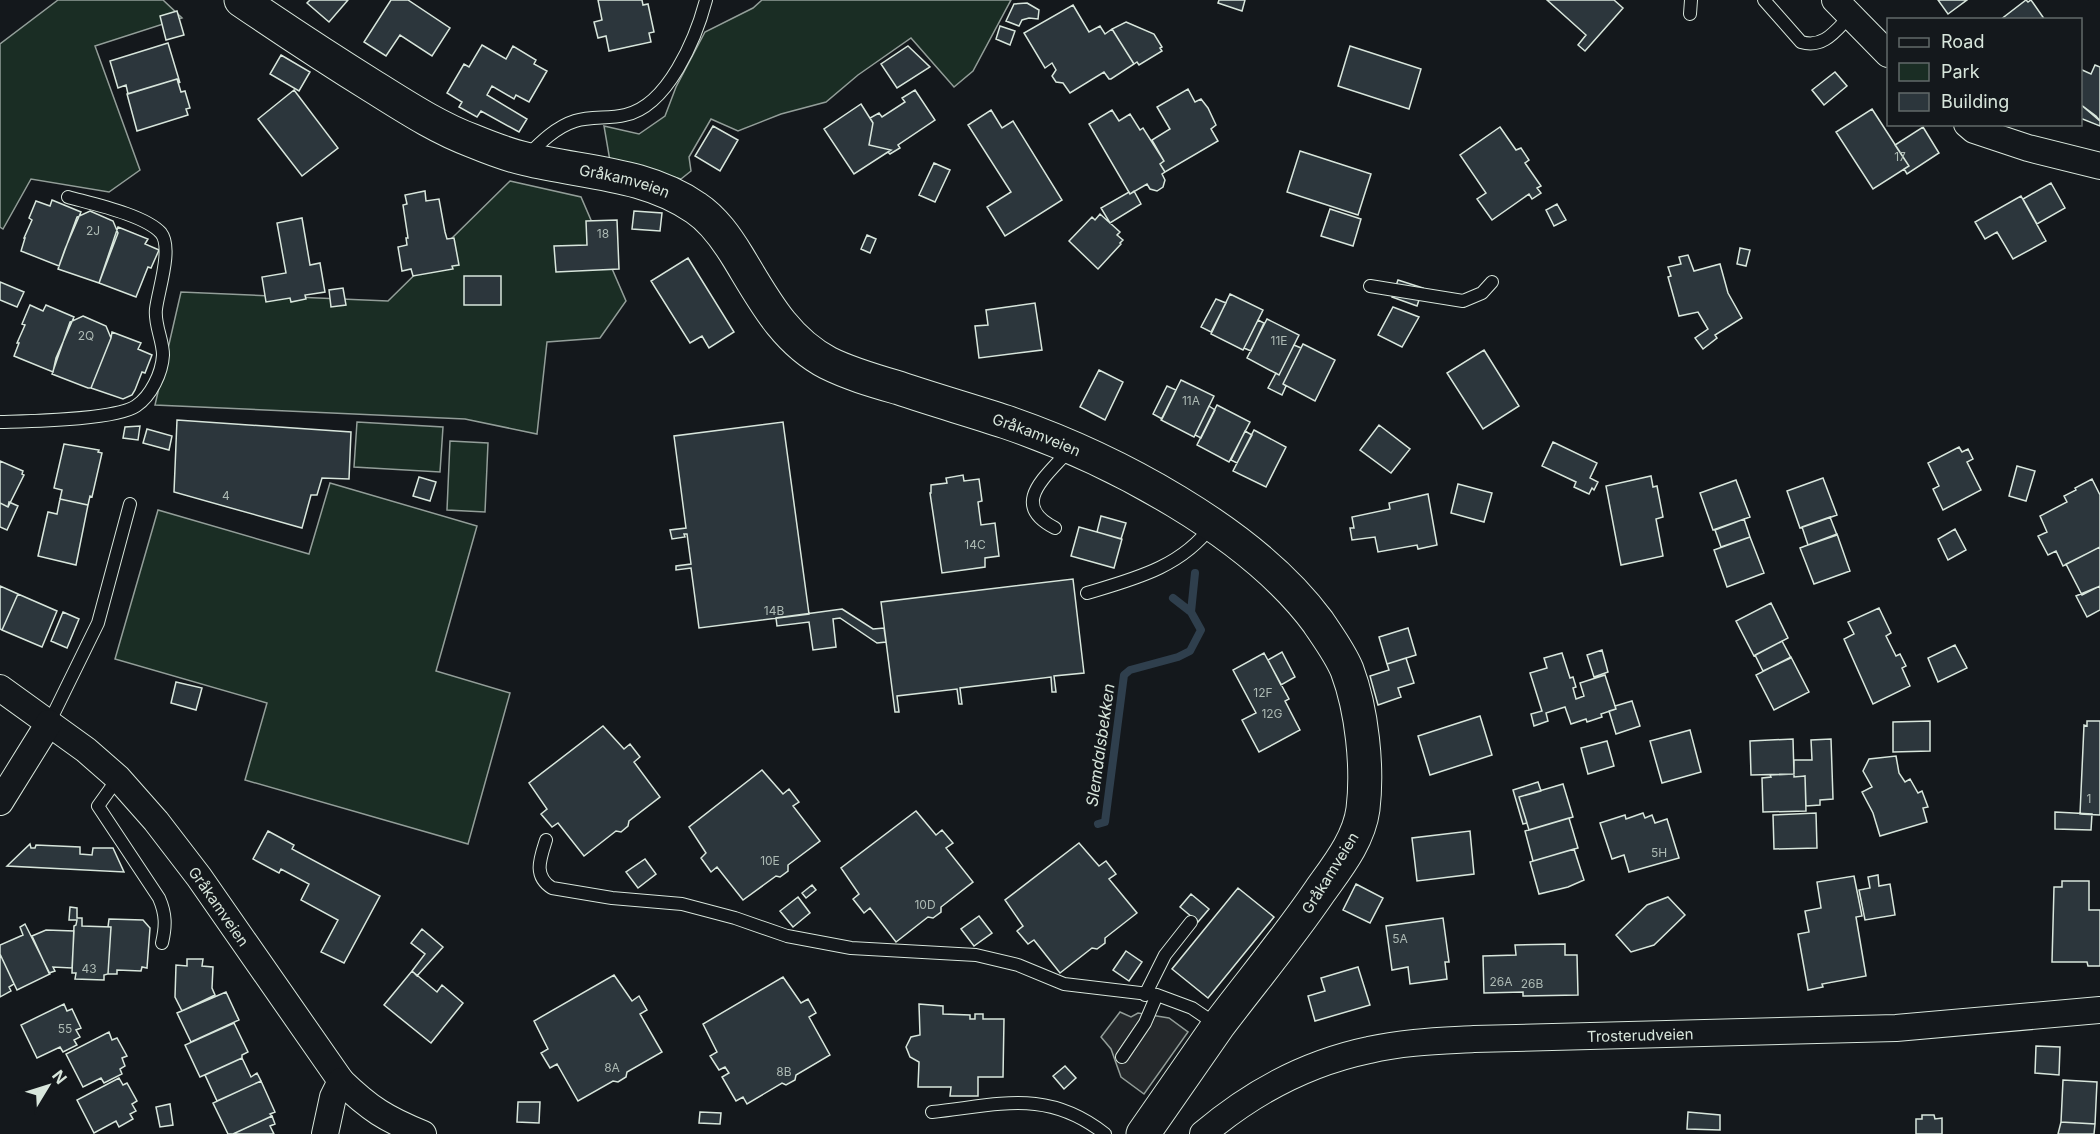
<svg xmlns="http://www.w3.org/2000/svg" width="2100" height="1134" font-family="Inter,sans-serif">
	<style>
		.green { fill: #1a2d24; stroke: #939e99; stroke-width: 1.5 }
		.parking { fill: #24282b; stroke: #939e99; stroke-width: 1.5 }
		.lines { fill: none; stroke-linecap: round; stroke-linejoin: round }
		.stream { stroke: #2f3f4d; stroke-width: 8 }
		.building { fill: #2c363c; stroke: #d8e6dc; stroke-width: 1.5 }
		.lane-casing { stroke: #d8e6dc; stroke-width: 14 }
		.street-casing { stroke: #d8e6dc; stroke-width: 28 }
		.secondary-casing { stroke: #d8e6dc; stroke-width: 35 }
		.lane { stroke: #14181c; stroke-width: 12 }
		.street { stroke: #14181c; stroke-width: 26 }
		.secondary { stroke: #14181c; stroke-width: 33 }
		.labels { text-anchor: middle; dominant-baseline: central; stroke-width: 4.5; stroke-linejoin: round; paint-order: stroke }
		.number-label { font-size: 12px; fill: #adbab4 }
		.street-label { font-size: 15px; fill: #d8e6dc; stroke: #14181c }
		.water-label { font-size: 16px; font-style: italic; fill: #d8e6dc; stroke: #14181c }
	</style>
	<rect width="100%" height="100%" fill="#14181c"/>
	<path class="green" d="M58,0H163L182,18L95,46L140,170L109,192L31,179L3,229L0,227V44Z
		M762,0H1011L973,71L954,87L911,38L858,75L826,102L781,114L738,131L711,119L689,157L691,171L681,179L610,161L604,126L639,134L665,116L676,87L705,32L753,8Z
		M510,181L581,197L626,301L600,338L547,342L537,434L465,419L155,405L181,292L388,301Z
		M357,422L443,427L440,472L354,467Z
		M450,441L488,443L485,512L447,510Z
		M330,483L477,526L436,671L510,693L468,844L245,780L267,703L115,659L158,510L309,554Z"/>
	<path class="parking" d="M1120,1012L1131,1017L1138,1013L1169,1018L1188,1032L1144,1094L1121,1077L1111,1049L1101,1037Z"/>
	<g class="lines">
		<path class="stream" d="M1173,598L1191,612
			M1098,824L1105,822L1124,675L1130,670L1178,657L1190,651L1201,630L1191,612L1195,573"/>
	</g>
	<path class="building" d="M310,0H348L329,22L307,3Z
		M391,0H408L450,28L432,56L400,35L386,56L364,42Z
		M598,0H642L643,5L648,4L654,32L649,33L651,42L609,51L606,36L598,38L594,22L602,20Z
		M1219,0H1245L1242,11L1218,3Z
		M1547,0H1614L1623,8L1585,51L1578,45L1586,35Z
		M1938,0H1967L1948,14Z
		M2026,0L2028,2L2031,0L2045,20H2000Z
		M1027,3L1039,10L1038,19L1029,18L1022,20L1019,26L1006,21L1014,4Z
		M1073,5L1089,32L1100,26L1105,34L1112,29L1134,64L1111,79H1109L1104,72L1070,93L1063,83L1056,82L1052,76L1056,70L1052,63L1045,68L1024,33Z
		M177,11L184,35L166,40L160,16Z
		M1126,22L1154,34L1162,47L1160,48L1162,51L1139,65L1137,62L1134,64L1112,29Z
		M1000,26L1015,31L1010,45L996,39Z
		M168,43L180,83L177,79L128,94L126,85L118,88L110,61Z
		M482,45L506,59L513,46L536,60L534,64L547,71L529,102L516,95L514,99L492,86L487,95L527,119L519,132L481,111L477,117L459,107L462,102L447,93L464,64L469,67Z
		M908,46L930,67L897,88L881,64Z
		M1350,46L1421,69L1409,109L1338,86Z
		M281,55L310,72L299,91L270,74Z
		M2095,65L2100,67V121L2080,104V69L2091,74Z
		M1835,72L1847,86L1824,105L1812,90Z
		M177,79L181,92L185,91L190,108L186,109L188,115L137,131L127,94Z
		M1188,89L1195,102L1201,99L1208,108L1216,125L1211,129L1218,141L1165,172L1160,164L1164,161L1152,140L1170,129L1157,107Z
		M294,90L338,148L302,176L258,119Z
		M915,90L935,120L898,145L900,148L890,154L888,152L891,150L869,145L873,123L870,118L879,113L882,117L905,102L902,98Z
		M861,104L873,123L869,145L891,150L854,174L824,129Z
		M2080,104L2096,116L2100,121V126L2080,118Z
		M1872,109L1909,166L1873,189L1836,132Z
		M991,110L1002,128L1013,121L1062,200L1005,236L987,207L1011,192L968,125Z
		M1112,110L1119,121L1130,114L1140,130L1143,128L1164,161L1160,164L1165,172L1162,174L1165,180L1163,187L1157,191L1150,189L1147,184L1130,194L1089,124Z
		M713,126L738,140L720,171L695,156Z
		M1500,127L1516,150L1521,148L1529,160L1525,163L1541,186L1537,188L1541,193L1532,199L1529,194L1492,220L1477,199L1486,193L1460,155Z
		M1923,127L1939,153L1907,174L1904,169L1909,166L1895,145Z
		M1300,151L1371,174L1358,215L1287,192Z
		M934,163L950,170L935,202L919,195Z
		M2051,183L2065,208L2037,224L2023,199Z
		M425,191L426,201L439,199L445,232L447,239L454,238L459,265L452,266L453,269L413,276L411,269L402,271L398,247L407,245L406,238H408L403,205L407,204L405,195Z
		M1134,191L1141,204L1110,223L1101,208L1129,192L1130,194Z
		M2021,196L2046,241L2013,259L1997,232L1985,239L1975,222Z
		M52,200L81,212L65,249L59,266L21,251L25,238H24L32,220L29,218L36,201L50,206Z
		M1557,204L1566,220L1554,226L1546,210Z
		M1330,209L1361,219L1353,246L1321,236Z
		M90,211L113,221L118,233L99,283L58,269L77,217Z
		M634,211L662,213L660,231L632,229Z
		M1100,214L1120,232L1117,235L1123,240L1120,243L1121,244L1098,269L1069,241L1092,217L1095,220Z
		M302,218L310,265L320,263L325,292L305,295L306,299L291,302L290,298L266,302L262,277L286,273L277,223Z
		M617,220L619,269L556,272L554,246L587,245L586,221Z
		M118,227L148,239L145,244L159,250L151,268L148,267L136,297L99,283Z
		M867,235L876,239L870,253L861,249Z
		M1740,248L1750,250L1746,266L1737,264Z
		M1688,255L1694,271L1720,264L1728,293L1742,318L1715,335L1717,338L1703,349L1695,338L1708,329L1698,312L1679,316L1668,277L1671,276L1668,267L1681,264L1679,257Z
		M688,258L734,332L709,348L702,336L690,343L651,281Z
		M464,276H501V305H464Z
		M1398,280L1423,288L1417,306L1392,297Z
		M0,282L24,292L17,307L0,300Z
		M343,288L346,305L331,307L329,290Z
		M1230,294L1263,310L1243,350L1211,334Z
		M1216,299L1226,303L1211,332L1201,327Z
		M1035,303L1042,350L979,358L975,326L988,325L986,310Z
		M30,305L43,311L46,305L74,317L56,358L53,372L14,356L19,343H17L25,325L22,324Z
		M1393,307L1419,317L1402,347L1378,335Z
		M83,316L106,326L111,338L91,388H88L52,374L70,322Z
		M1267,319L1299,335L1279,375L1247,358Z
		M1258,320L1264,323L1251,351L1244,348Z
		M112,332L141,343L138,349L152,355L145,373L142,372L135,390L132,395L123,399L91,388L111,338Z
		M1303,344L1335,360L1315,401L1283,384Z
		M1294,345L1301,348L1283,384L1286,386L1282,395L1268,388L1276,373L1279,375Z
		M1484,350L1519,406L1483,429L1447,373Z
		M1099,370L1123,382L1105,420L1080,407Z
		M1181,380L1214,396L1194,437L1161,420Z
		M1167,386L1176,390L1162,419L1153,414Z
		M1217,405L1250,422L1229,462L1197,445Z
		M1209,406L1215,410L1201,438L1195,435Z
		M177,420L351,432L349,479L322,478L317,495H311L302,528L174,492Z
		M783,422L809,614L699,628L691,568L676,570V566L691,564L687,534H684L685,537L672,539L670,530L686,528L674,436Z
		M1379,425L1410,449L1391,473L1360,450Z
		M140,426L138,440L123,438L125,427Z
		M147,429L172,436L169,450L143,443Z
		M1254,430L1286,447L1266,487L1233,471Z
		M1245,431L1252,435L1237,463L1231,460Z
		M1553,442L1597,463L1590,478L1598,482L1594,490L1592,488L1589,494L1574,487L1576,482L1542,466Z
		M64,444L99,450L98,452L102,453L92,497L90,496L88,505L60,499L62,490L54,488Z
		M1959,447L1962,452L1968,449L1973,459L1967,462L1981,490L1943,510L1933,489L1939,486L1928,463Z
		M0,461L23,471L22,474L24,475L8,507L0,503Z
		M2017,466L2035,471L2026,501L2009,496Z
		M963,475L964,481L979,479L982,501L978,502L981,525L995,523L999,556L985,558V567L942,573L930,493H931V485L947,483L946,478Z
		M1651,476L1653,487L1657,486L1663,517L1656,519L1663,556L1621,565L1606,486Z
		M419,477L436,482L430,501L413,496Z
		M1823,478L1837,515L1800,528L1787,491Z
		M2092,479L2100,495V547L2063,566L2056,551L2048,555L2038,536L2047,532L2040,516L2067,502L2064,496L2076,490L2075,488Z
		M1736,480L1750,517L1713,530L1700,493Z
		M1458,484L1492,493L1484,522L1451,513Z
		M1428,494L1437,545L1418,549L1417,545L1378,552L1375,537L1352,540L1350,528H1354L1352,517L1390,509L1389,503Z
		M60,499L88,505L76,565L38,556L48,512L57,514Z
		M9,502L18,506L7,530L0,527V503L8,507Z
		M1101,516L1126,523L1121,539L1097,532Z
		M1830,517L1837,535L1808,545L1802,527Z
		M1744,519L1750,537L1721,547L1715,530Z
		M1079,527L1122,539L1114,568L1071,556Z
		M1955,529L1966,550L1948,560L1938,539Z
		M1837,534L1850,571L1814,584L1800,548Z
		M1750,537L1764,573L1727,587L1714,550Z
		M2100,547V586L2082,595L2066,564Z
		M1073,579L1084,673L1054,676L1056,692H1052L1051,677L960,688L962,704H959L957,689L897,696L899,712H895L881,602Z
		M0,586L18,594L2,630L0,629Z
		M2100,586V610L2087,617L2076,596Z
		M18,594L57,611L42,647L2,630Z
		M1771,603L1788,638L1754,656L1736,621Z
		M1879,608L1891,633L1886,636L1896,656L1900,654L1906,666L1902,668L1910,686L1873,704L1844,639L1854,634L1848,622Z
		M842,609L873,629L884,628L886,642L877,643L840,618L833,619L836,647L813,650L809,622L777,626L776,618Z
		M63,612L79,619L67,648L51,641Z
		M1408,628L1416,655L1387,664L1379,637Z
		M1782,641L1791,658L1763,671L1755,655Z
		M1955,645L1967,668L1938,682L1928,658Z
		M1602,650L1608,672L1594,677L1587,655Z
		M1282,652L1295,677L1281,685L1268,660Z
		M1264,653L1289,699L1285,701L1300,730L1259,752L1242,720L1256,713L1233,670Z
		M1562,653L1570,678L1573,677L1576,687L1573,688L1576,699L1584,696L1580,683L1605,675L1616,709L1601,714L1602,717L1587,722L1586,719L1571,724L1565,707L1546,713L1548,721L1534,726L1531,714L1542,711L1530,673L1547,668L1544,658Z
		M1791,657L1809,692L1774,710L1756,675Z
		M1406,658L1414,683L1398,688L1401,697L1378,705L1370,676L1389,670L1387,664Z
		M176,682L202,688L196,710L171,703Z
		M1632,701L1640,726L1616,734L1609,711L1616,709L1615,706Z
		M1480,716L1492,755L1430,775L1418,736Z
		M1930,721V751L1893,752V722Z
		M2087,721H2100V815L2080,814L2084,725L2087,726Z
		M603,726L624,749L630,744L640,757L634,762L660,797L629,821L628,826L621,832L616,831L584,856L558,823L552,827L541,814L547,809L529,783Z
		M1690,730L1701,772L1662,783L1650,741Z
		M1793,739L1794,774L1751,775L1750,741Z
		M1831,739L1833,799L1820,800V805L1806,806L1805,776L1794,777V760H1812L1811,740Z
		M1607,741L1614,766L1588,774L1581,748Z
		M1896,756L1899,773L1905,782L1910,779L1918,793L1922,791L1928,807L1923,808L1927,822L1880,836L1873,813L1862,792L1872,787L1863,771L1869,759Z
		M762,770L783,794L789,789L799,802L793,806L820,841L788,865V871L780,877L776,876L743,900L717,867L711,872L701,858L706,853L689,827Z
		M1794,774V777L1805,776L1806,811L1763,812L1762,778L1771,777L1770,775Z
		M1538,782L1541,791L1519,797L1527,823L1523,824L1513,790Z
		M1563,784L1573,817L1529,830L1519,797Z
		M916,811L936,835L942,830L953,843L946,848L973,882L941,907V912L933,918L928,917L896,942L870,908L864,913L853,899L859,894L841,868Z
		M2055,812L2092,814L2091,830L2055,829Z
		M1643,813L1645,818L1652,815L1655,823L1667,819L1679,858L1629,872L1624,855L1612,859L1600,823L1625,815L1626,819Z
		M1816,813L1817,848L1774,849L1773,815Z
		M1569,818L1578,848L1533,861L1525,831Z
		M268,831L294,845L292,849L380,896L344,963L321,952L338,920L301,900L309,884L281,869L279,873L253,859Z
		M1470,831L1474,874L1417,881L1412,838Z
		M1079,843L1099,866L1106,861L1116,874L1109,879L1137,913L1105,938V943L1097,949L1092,948L1060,973L1034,940L1028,944L1017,931L1023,926L1005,900Z
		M30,844L31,848H35L36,845L80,847V854L92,855L93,848H113L124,872L7,866Z
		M1574,849L1584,880L1568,887L1539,894L1530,862Z
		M645,859L656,874L638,888L626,872Z
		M1878,875L1879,886L1890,884L1895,915L1865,920L1859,890L1870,888L1868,877Z
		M1854,876L1862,916L1856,917L1866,976L1822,984L1823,987L1808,990L1798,934L1809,932L1805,911L1821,908L1817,882Z
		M2062,881H2089V910H2100V966H2088L2087,962H2052L2054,887H2062Z
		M1356,884L1383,898L1370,923L1343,910Z
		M812,885L816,890L806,898L802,893Z
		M1238,888L1274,917L1208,998L1172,969Z
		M1191,894L1209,909L1198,922L1180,907Z
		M798,897L810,913L793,927L780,911Z
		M1668,897L1685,915L1654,945L1631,952L1616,935L1647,905Z
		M70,907L77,908V918H82V926L111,927L108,974L104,975V980L75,979L76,973H72L74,926L76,925L77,920H69Z
		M979,916L992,933L974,946L961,929Z
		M1443,918L1449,962H1445L1447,979L1410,984L1408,967L1392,970L1386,926Z
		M109,919L143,920L150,928L147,968L142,967L141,971L117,970V974H108L111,927H108Z
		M25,924L50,974L17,990L0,954V945L23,935L20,927Z
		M422,929L443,947L417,976L412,971L425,954L411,943Z
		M46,930L74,931L72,968L53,967L55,971L49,973L32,936Z
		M1565,944V955H1577L1578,995L1523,996V992L1484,993L1483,956L1516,955L1515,945Z
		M1126,951L1142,962L1129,981L1113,970Z
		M0,954L14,984L9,987L11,991L0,997Z
		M187,959H203L202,966L213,967L212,988L215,995L182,1011L175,997L176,965L187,966Z
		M1358,967L1370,1005L1315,1021L1308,996L1325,991L1321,978Z
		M412,971L437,992L442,985L463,1003L431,1043L384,1005Z
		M614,975L632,1001L639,996L647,1010L640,1014L662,1052L627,1072L626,1077L618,1082L613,1081L578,1101L557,1064L550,1068L541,1053L548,1049L534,1021Z
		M783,977L801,1003L808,999L816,1013L809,1017L830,1055L796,1075L795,1080L786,1085L782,1083L747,1104L743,1097L736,1101L722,1077L729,1073L725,1067L719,1070L710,1056L717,1052L703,1024Z
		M226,992L239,1020L191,1042L177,1013Z
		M64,1004L67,1011L72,1009L81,1028L76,1030L80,1037L74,1040L77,1045L63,1052L60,1047L37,1058L21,1025Z
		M919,1004L943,1006V1014L970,1015V1019H975V1014H983V1019H1004L1003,1077H978V1096H950L951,1087H918L919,1062L910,1057L906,1047L911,1037L920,1035Z
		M234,1023L248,1052L242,1055V1058L200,1077L185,1045Z
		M109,1032L112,1040L117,1038L127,1056L122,1058L125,1066L120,1069L122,1074L104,1083L101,1078L83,1087L66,1054Z
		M2036,1046L2060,1047L2059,1075L2035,1073Z
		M242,1058L251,1077L257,1073L261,1081L217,1101L205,1075Z
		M1065,1066L1076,1078L1064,1089L1053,1076Z
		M119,1078L123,1085L127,1083L137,1101L132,1104L136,1111L130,1114L133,1119L119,1127L116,1121L94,1133L77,1100Z
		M2063,1080L2097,1082L2095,1124L2061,1122Z
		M261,1081L275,1112L270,1114L272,1116L233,1134H228L213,1103Z
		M518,1102H540L539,1123L517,1122Z
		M170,1104L173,1125L160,1127L156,1107Z
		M700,1112L721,1113L720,1124L699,1123Z
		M1688,1112L1720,1115V1130L1687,1129Z
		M1922,1115H1934L1935,1119L1942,1118V1134H1916V1119H1922Z
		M272,1116L275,1124L270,1126L274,1134H233Z
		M2061,1122L2095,1124L2094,1134H2058Z"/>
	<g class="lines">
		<g class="lane-casing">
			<path id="lane" d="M1764,0L1801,42C1824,49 1836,30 1851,15
				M1690,14L1691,0
				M527,156C541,142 556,127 575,121C591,116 609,119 625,115C668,106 696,38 706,0
				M1370,286L1463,301L1482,293L1492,282
				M0,422C29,421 115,420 136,406C151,396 162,373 163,355C163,340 154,324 156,309C158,291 173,248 161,233C145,215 93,204 68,197
				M1055,528C1008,504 1047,476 1069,450
				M1087,593C1134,579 1182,567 1212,525
				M49,723L98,623L130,504
				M118,778L98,806L159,898C166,914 166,926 162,943
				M546,840C540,859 533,876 552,888L612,898L682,904L735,918L787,936L851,948L976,955L1018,965L1064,984L1157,995L1192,1008L1217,1025
				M1145,995L1165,955L1191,922
				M1122,1057L1145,1023L1157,995
				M932,1112C999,1105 1047,1088 1105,1134"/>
		</g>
		<g class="street-casing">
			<g id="street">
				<path d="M1835,0L1888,54"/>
				<path d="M1967,124L1974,130L2028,148L2100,166"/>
				<path id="s1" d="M0,688L86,750L118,778L156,821L199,877L341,1081C370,1109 386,1119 423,1134"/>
				<path d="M0,802L49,723"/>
				<path d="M325,1134L333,1097L341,1081"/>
				<path id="s2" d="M1203,1134C1251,1093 1307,1063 1369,1050C1403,1042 1439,1041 1474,1039L1896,1028L2100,1010"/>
			</g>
		</g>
		<g class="secondary-casing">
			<g id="secondary">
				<path id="s3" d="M241,0C285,30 329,59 374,87C406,107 438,128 473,141C490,148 508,155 526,159C584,173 646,173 696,208C714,220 727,239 738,257C763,298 784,340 828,363C850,374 875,381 899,388C934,400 970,410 1006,422C1111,458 1251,531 1318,622C1328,637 1340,653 1347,670C1362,710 1368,767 1363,809C1359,840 1337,867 1320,891C1288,938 1252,981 1218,1026C1193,1062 1168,1098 1143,1134"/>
			</g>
		</g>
		<use href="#lane" class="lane"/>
		<use href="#street" class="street"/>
		<use href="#secondary" class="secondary"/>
	</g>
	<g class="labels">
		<g class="number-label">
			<text x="1900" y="156">17</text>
			<text x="93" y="230">2J</text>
			<text x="603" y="233">18</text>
			<text x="86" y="335">2Q</text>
			<text x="1279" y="340">11E</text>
			<text x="1191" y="400">11A</text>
			<text x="226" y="495">4</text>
			<text x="975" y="544">14C</text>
			<text x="774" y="610">14B</text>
			<text x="1263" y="692">12F</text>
			<text x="1272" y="713">12G</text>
			<text x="2089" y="798">1</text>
			<text x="1659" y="852">5H</text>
			<text x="770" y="860">10E</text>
			<text x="925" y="904">10D</text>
			<text x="1400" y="938">5A</text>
			<text x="89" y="968">43</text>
			<text x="1501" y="981">26A</text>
			<text x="1532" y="983">26B</text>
			<text x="65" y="1028">55</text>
			<text x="612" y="1067">8A</text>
			<text x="784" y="1071">8B</text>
		</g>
		<g class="street-label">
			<text stroke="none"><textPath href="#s3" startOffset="429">Gråkamveien</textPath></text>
			<text stroke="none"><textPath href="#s3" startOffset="933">Gråkamveien</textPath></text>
			<text transform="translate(1330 873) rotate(-58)">Gråkamveien</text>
			<text stroke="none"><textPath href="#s1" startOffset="312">Gråkamveien</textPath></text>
			<text stroke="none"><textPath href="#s2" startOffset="460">Trosterudveien</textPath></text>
		</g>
		<g class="water-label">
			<text transform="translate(1100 745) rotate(-82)">Slemdalsbekken</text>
		</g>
	</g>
	<rect x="1887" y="18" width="195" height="108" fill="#14181c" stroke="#626a69" stroke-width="1.5"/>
	<rect x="1899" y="38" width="30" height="9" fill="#14181c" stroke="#626a69" stroke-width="1.5"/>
	<text x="1941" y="48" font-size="18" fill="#d8e6dc">Road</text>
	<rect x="1899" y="63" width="30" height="18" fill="#1a2d24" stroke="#626a69" stroke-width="1.5"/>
	<text x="1941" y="78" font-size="18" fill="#d8e6dc">Park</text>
	<rect x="1899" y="93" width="30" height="18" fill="#2c363c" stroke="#626a69" stroke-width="1.5"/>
	<text x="1941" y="108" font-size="18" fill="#d8e6dc">Building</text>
	<g transform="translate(48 1086) rotate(52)" stroke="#14181c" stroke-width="4.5" paint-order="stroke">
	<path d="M0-4.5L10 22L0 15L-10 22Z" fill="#d8e6dc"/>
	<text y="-9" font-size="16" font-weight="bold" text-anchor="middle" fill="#d8e6dc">N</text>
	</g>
</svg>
